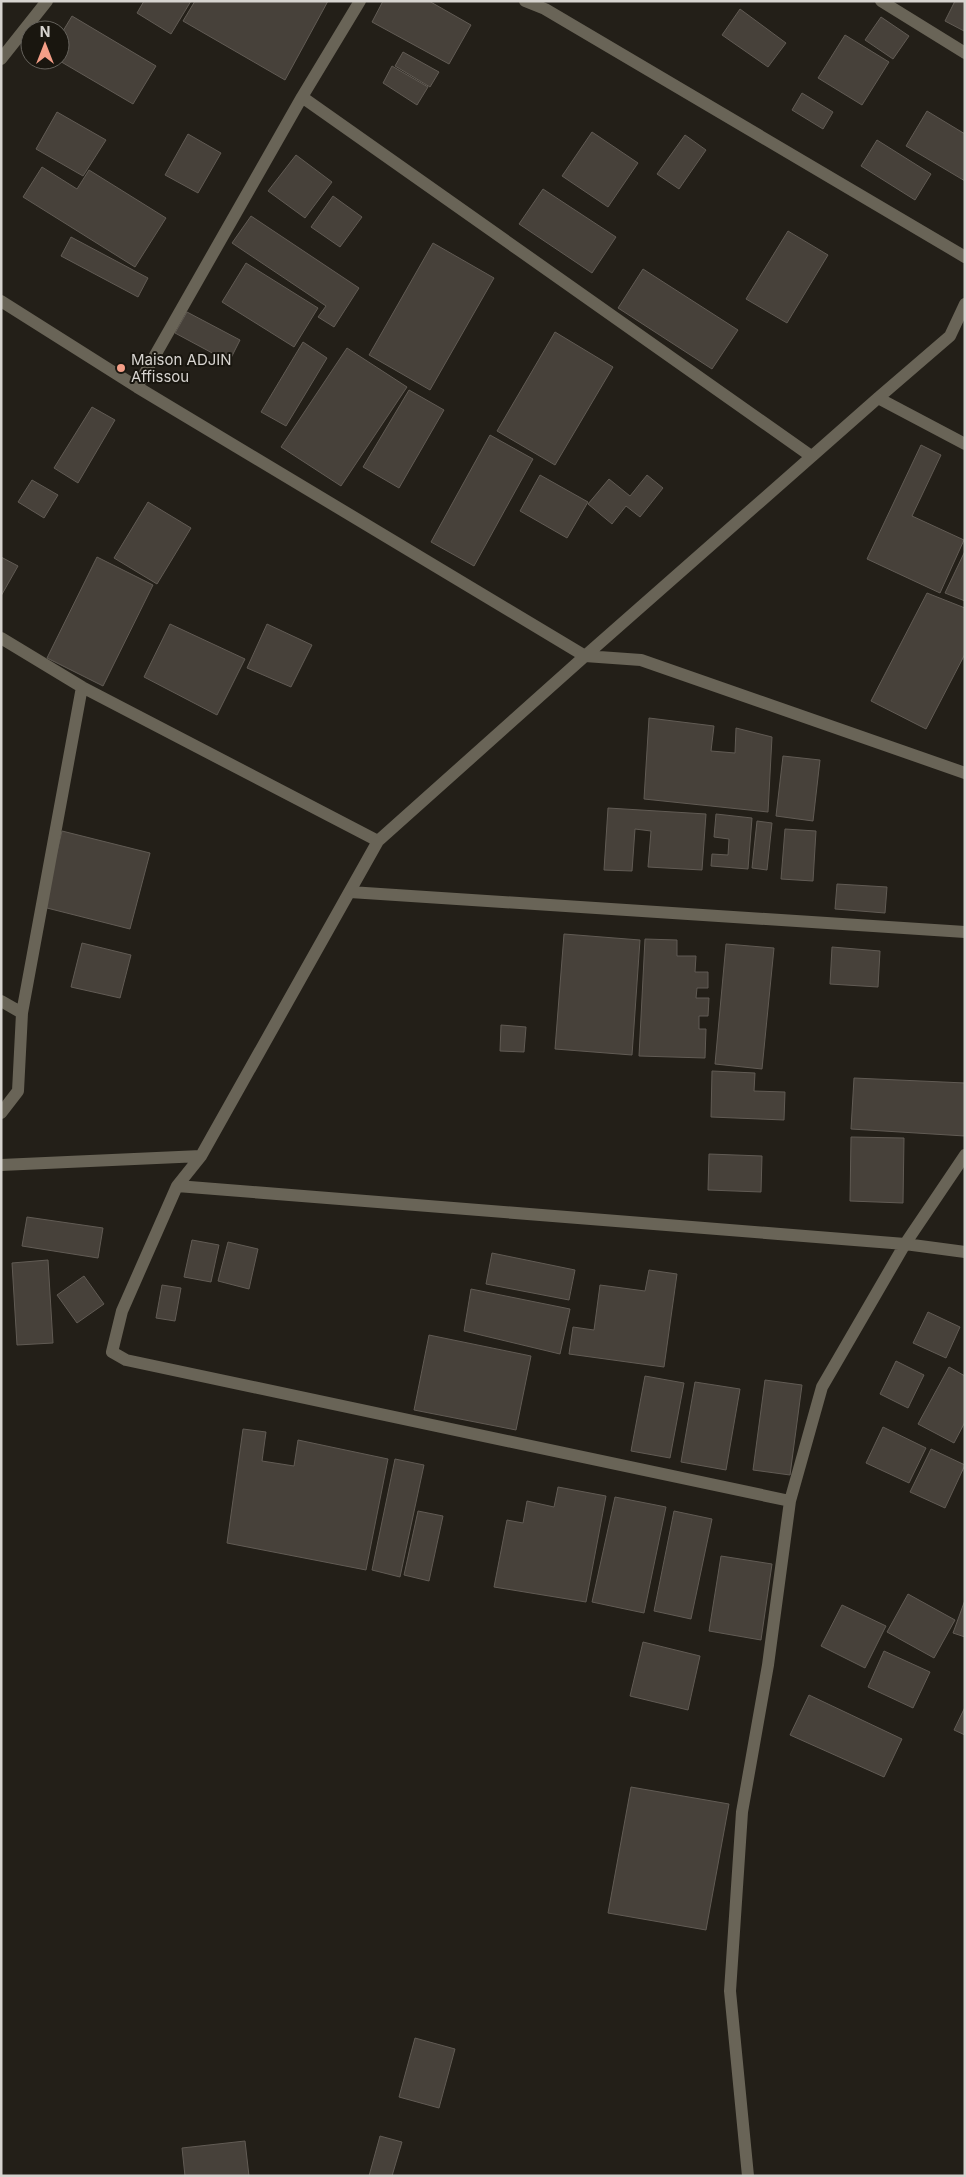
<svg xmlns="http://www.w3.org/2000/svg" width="966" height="2177" font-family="Inter,sans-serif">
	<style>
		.building { fill: #47413a; stroke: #615b54 }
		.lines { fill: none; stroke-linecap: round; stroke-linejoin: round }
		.minor { stroke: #696457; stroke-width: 12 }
		.poi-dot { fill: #f49e87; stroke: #19160f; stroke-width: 2 }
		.labels { text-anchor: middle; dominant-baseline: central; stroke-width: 4; stroke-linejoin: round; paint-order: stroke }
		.poi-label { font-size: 15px; fill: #d7d4d0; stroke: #19160f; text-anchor: start }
	</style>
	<rect width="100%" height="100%" fill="#231f18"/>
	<path class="building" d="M144,1H191L171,34L137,13Z
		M195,1H328L285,80L183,21Z
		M383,1H429L471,25L449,64L372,22Z
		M955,1H965L964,31L945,21Z
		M740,9L786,43L768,67L722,35Z
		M72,16L156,66L133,104L58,60H60V36Z
		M881,17L909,36L893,59L865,40Z
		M845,35L889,62L862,105L818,78Z
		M403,52L439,72L430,87L395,66Z
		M392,66L428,87L417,105L383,83Z
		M802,93L833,112L823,129L792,110Z
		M927,111L965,134V181L906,146Z
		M57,112L106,140L83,176L36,149Z
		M592,132L638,163L608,207L562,176Z
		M188,134L221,153L198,193L165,175Z
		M685,135L706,150L679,189L657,174Z
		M877,140L931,174L915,200L861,166Z
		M296,155L332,182L305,218L268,191Z
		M42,167L77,189L89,170L166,218L135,267L23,197Z
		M543,189L616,237L592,273L519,224Z
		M333,196L362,217L340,247L311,227Z
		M251,216L359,288L334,327L318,317L326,306L232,243Z
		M788,231L828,255L787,323L746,299Z
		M71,237L148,278L138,297L61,256Z
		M433,243L494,278L430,390L369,355Z
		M246,263L318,308L294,347L222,302Z
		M643,269L738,330L712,369L618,308Z
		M187,312L240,340L229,362L175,333Z
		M555,332L613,367L555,465L497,431Z
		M303,342L327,358L286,426L261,412Z
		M347,348L407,387L341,486L281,447Z
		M409,390L444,410L399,488L363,467Z
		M92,407L115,420L78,483L54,468Z
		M490,435L533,459L474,566L431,542Z
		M921,445L941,455L912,516L964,540L940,593L867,559Z
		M540,475L588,502L567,538L520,511Z
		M647,475L663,488L640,517L626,506L612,524L588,504L609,479L630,496Z
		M32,480L58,495L44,518L18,502Z
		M148,502L191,528L157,584L114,558Z
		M965,551V601L945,593Z
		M1,557L18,566L1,596Z
		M97,557L153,585L103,686L47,658Z
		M927,593L965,608V654L926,729L871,701Z
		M170,624L245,659L217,715L144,677Z
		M267,624L312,645L291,687L247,668Z
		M649,718L714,726L711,751L735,753L736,728L772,737L768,812L644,799Z
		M783,756L820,760L813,821L776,816Z
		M608,808L706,814L702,870L648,867L651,831L635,829L632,871L604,870Z
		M716,814L752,818L748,869L711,866L712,854L728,855L729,839L714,837Z
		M757,821L772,823L767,870L752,868Z
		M785,829L816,831L813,881L781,879Z
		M62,831L150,853L130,929L43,907Z
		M837,884L887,887L885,913L835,909Z
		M564,934L640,940L632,1055L555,1049Z
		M645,939L677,940V956H696L695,972H708V988H697L696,998H709L708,1016H699V1029H706L705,1058L639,1056Z
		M82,943L131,955L120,998L71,987Z
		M726,944L774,948L762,1069L715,1064Z
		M832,947L880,951L878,987L830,984Z
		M501,1025L526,1027L524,1052L500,1051Z
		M712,1071L755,1073L754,1091L785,1092L784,1120L711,1117Z
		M854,1078L965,1083V1136L851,1129Z
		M851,1137L904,1138L903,1203L850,1201Z
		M709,1154L762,1156L761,1192L708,1190Z
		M27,1217L103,1228L98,1258L22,1246Z
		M192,1240L219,1245L211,1282L184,1277Z
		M228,1242L258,1249L249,1289L218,1281Z
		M492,1253L575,1270L569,1300L486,1284Z
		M48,1260L53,1343L17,1345L12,1263Z
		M649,1270L677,1274L664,1367L569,1354L573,1327L594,1330L600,1285L645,1291Z
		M84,1276L104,1304L77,1323L57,1295Z
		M162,1285L181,1288L175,1321L156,1318Z
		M471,1289L570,1309L560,1354L464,1331Z
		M928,1312L960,1327L946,1358L913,1343Z
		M429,1335L531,1356L516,1430L414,1410Z
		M896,1361L924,1375L908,1408L880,1394Z
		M949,1367L965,1376V1422L954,1443L918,1424Z
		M645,1376L684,1383L670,1458L631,1451Z
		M765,1380L802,1385L790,1475L753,1470Z
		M695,1382L740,1389L726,1470L681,1462Z
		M883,1427L926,1448L909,1483L866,1463Z
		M243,1429L266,1432L262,1461L294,1466L298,1440L388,1459L366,1570L227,1543Z
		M931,1449L965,1465L945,1508L910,1492Z
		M395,1459L424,1465L400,1577L372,1570Z
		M558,1487L606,1496L586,1602L494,1587L507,1520L523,1523L527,1501L554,1507Z
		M615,1497L666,1507L644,1613L592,1602Z
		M418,1511L443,1516L429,1581L404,1575Z
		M674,1511L712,1519L691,1619L654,1611Z
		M721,1556L772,1564L761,1640L709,1631Z
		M908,1594L955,1620L934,1658L887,1632Z
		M965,1600V1637L953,1633Z
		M842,1605L886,1626L865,1668L821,1646Z
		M643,1642L700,1656L688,1710L630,1696Z
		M884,1651L930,1672L913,1708L868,1687Z
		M809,1695L902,1739L884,1777L790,1735Z
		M965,1707V1735L954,1730Z
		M631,1787L729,1804L706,1930L608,1913Z
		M415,2038L455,2049L439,2108L399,2097Z
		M380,2136L402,2142L392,2176H369Z
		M245,2141L249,2176H185L182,2148Z"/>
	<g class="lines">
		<path class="minor" d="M525,1L545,9L965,257
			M881,1L965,53
			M1,59L47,1
			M302,97L811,456
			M1,301L137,387L585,656L641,660L965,773
			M137,387L302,97L360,1
			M878,398L965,444
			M1,638L82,687L378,841
			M350,892L965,932
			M1,1001L22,1013
			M1,1113L18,1091L22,1013L82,687
			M1,1165L201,1156
			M177,1186L905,1244L965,1252
			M790,1501L126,1360L112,1352L122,1311L177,1186L201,1156L378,841L585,656L878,398L950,336L965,304
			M748,2176L730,1991L742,1812L768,1665L790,1501L822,1387L905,1244L965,1155"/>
	</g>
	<circle class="poi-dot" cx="121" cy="368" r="5"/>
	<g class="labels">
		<g class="poi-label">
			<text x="131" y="359">Maison ADJIN<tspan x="131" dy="17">Affissou</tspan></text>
		</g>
	</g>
	<rect width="966" height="2177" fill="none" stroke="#d7d4d0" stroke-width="5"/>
	<g transform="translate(45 45)"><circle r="24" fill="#19160f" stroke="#65625c"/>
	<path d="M0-4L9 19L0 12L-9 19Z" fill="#f49e87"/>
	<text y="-8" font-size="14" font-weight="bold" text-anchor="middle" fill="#d7d4d0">N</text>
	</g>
</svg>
